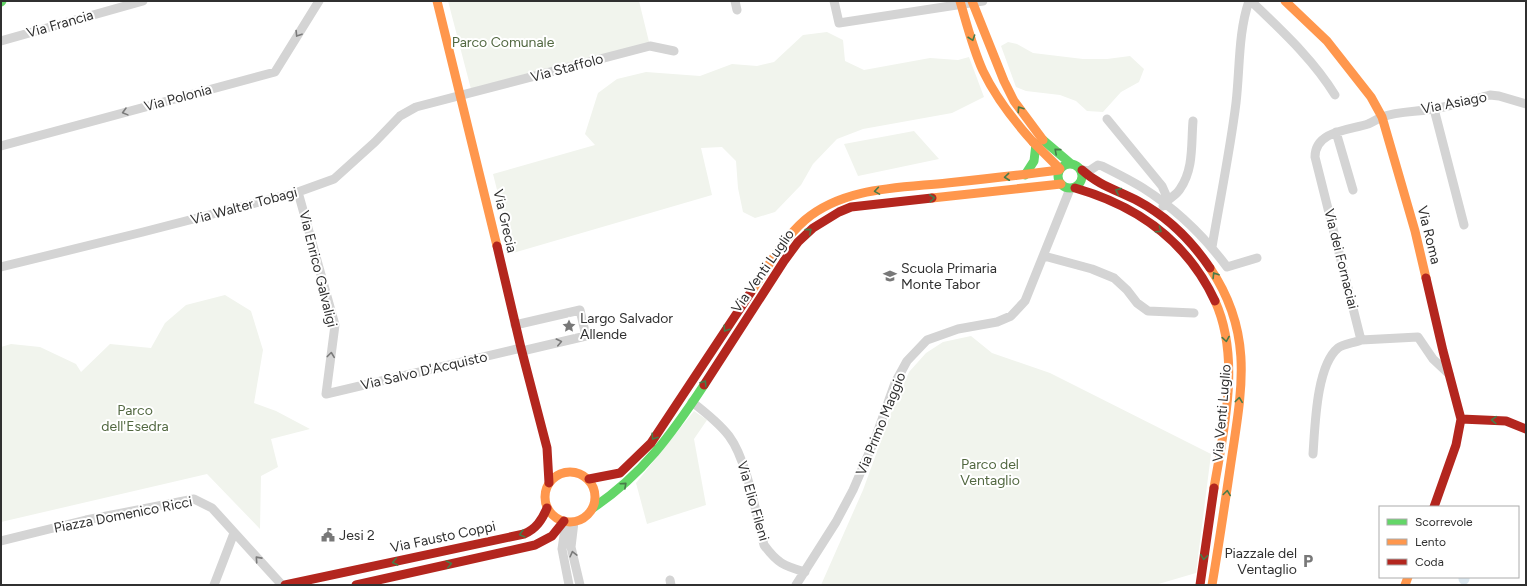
<svg xmlns="http://www.w3.org/2000/svg" width="1527" height="586" font-family="Figtree,sans-serif">
	<style>
		.green { fill: #f1f4ed }
		.lines { fill: none; stroke-linecap: round; stroke-linejoin: round }
		.canal { stroke: #dce8f0; stroke-width: 11 }
		.street { stroke: #d4d4d4; stroke-width: 9 }
		.fast { stroke: #63d668; stroke-width: 9 }
		.slow { stroke: #ff974d; stroke-width: 9 }
		.jam { stroke: #b3261e; stroke-width: 9 }
		.slow-bridge { stroke: #ff974d; stroke-width: 9 }
		.oneway { stroke: #7a7a7a }
		.oneway2 { stroke: #477b49 }
		.labels { text-anchor: middle; dominant-baseline: central; stroke-width: 4; stroke-linejoin: round; paint-order: stroke }
		.street-label { font-size: 14px; fill: #303030; stroke: #fff }
		.park-label { font-size: 14px; fill: #526841; stroke: #fff }
		.poi-label { font-size: 14px; fill: #303030; stroke: #fff; text-anchor: start }
	</style>
	<rect width="100%" height="100%" fill="#fff"/>
	<path class="green" d="M448,1H639L650,46L472,93Z
		M827,32L843,40L845,61L864,70L930,58L958,60L969,57L984,97L952,113L863,129L837,139L813,164L801,185L775,212L755,218L743,212L738,188L736,161L722,147L701,148L712,195L513,253L493,174L595,145L585,134L598,93L617,79L646,72L700,76L732,64L757,66L774,62L803,35Z
		M1008,42L1017,44L1033,53L1083,59H1107L1130,56L1144,69L1139,82L1121,92L1103,112L1087,111L1076,101L1060,95L1026,91L1016,87L1001,46Z
		M914,131L939,159L858,176L844,144Z
		M225,295L251,311L263,350L254,403L276,411L310,429L271,439L278,467L261,476L260,529L207,474L1,522V469L2,468L1,463V347L11,344L40,347L76,364L81,372L110,344L151,348L165,323L186,305Z
		M971,336L992,353L1050,373L1211,454L1196,573L1155,585H821L863,490L891,413L909,372L926,353L943,342Z
		M694,411L707,420L694,439L706,505L647,524L636,483Z"/>
	<g class="lines">
		<path class="canal" d="M1464,577V579"/>
		<path class="street" d="M735,1L737,10
			M834,1L839,23L983,1
			M1251,1C1281,30 1313,59 1335,95
			M1,41L143,1
			M1434,109L1464,225
			M1107,119L1162,186L1166,195L1164,203
			M1336,132L1353,190
			M1,146L275,72L319,1
			M1082,170L1089,171L1098,165L1102,166C1116,173 1130,180 1143,188C1176,209 1204,236 1227,267L1257,258
			M298,192L335,325L326,394L521,348
			M1163,206C1167,199 1176,196 1180,189C1194,169 1191,144 1193,121
			M1212,247C1220,199 1230,151 1236,103C1240,69 1238,33 1249,1
			M1044,256L1092,269L1114,278L1127,290L1137,303L1148,311L1194,313
			M1,267L143,232L298,192L334,179L375,142L400,116L416,107L650,46L674,51
			M515,325L580,310L586,336L522,351
			M1449,374L1433,359L1418,337L1361,340L1315,157C1315,131 1349,130 1368,124C1373,122 1377,119 1382,117C1398,111 1416,112 1433,109C1452,106 1471,100 1490,95L1499,96L1526,104
			M692,402C705,412 719,423 729,436C747,460 756,514 764,545C777,563 784,566 805,572
			M1313,454C1315,428 1316,366 1338,348C1343,344 1354,343 1361,340
			M566,522L562,549L569,585
			M574,522L571,547L580,585
			M1,541L86,520L194,499L212,508L282,585
			M670,580L671,585
			M214,585L234,533
			M796,585L836,522L853,490L875,439L895,383L907,361L927,340L958,329L997,322L1011,316L1025,301L1070,189"/>
		<path class="fast" d="M1,2L2,1
			M1043,140L1070,163
			M1058 176a12 12 0 1 1 24 0a12 12 0 1 1-24 0Z
			M1025,175L1034,161L1036,144
			M593,508C643,474 671,435 704,385"/>
		<path class="slow" d="M437,1L497,246
			M1285,1L1327,41L1371,97L1382,117L1415,231L1426,278
			M1033,142L1060,169
			M932,198L1061,184
			M1210,268C1254,333 1242,389 1231,462C1225,503 1219,544 1212,585
			M751,292C767,268 783,239 805,220C844,187 899,188 947,183C985,179 1022,175 1059,170
			M545 497a25 25 0 1 1 50 0a25 25 0 1 1-50 0Z
			M1214,488C1224,429 1241,358 1215,301
			M1405,585L1408,577"/>
		<path class="jam" d="M1082,170C1098,185 1119,191 1138,201C1168,217 1191,240 1210,268
			M1075,188C1138,206 1187,241 1215,301
			M497,246L521,348L547,448L549,483
			M1426,278L1443,351L1461,419L1456,445L1434,507
			M704,385L784,261L798,242L813,228L839,212L851,207L932,198
			M1461,419L1506,421L1526,429
			M589,479L620,473L651,443L751,292
			M285,585L524,534C536,529 542,520 547,508
			M356,585L535,545L552,536L564,521
			M1200,585L1214,488"/>
		<path class="slow-bridge" d="M960,1C967,25 973,49 983,71C996,98 1014,121 1033,142
			M972,1L1004,81L1014,101L1043,140"/>
	</g>
	<defs><path id="oneway-chevron" d="M-2-3.5L2.5 0L-2 3.5" fill="none" stroke-width="1.6" stroke-linecap="round" stroke-linejoin="round"/></defs>
	<g class="oneway">
		<use href="#oneway-chevron" transform="translate(298 34) rotate(122)"/>
		<use href="#oneway-chevron" transform="translate(125 112) rotate(165)"/>
		<use href="#oneway-chevron" transform="translate(559 342) rotate(-13)"/>
		<use href="#oneway-chevron" transform="translate(331 355) rotate(-83)"/>
		<use href="#oneway-chevron" transform="translate(573 554) rotate(-104)"/>
		<use href="#oneway-chevron" transform="translate(258 559) rotate(-132)"/>
	</g>
	<g class="oneway2">
		<use href="#oneway-chevron" transform="translate(972 38) rotate(71)"/>
		<use href="#oneway-chevron" transform="translate(1020 109) rotate(-124)"/>
		<use href="#oneway-chevron" transform="translate(1057 151) rotate(-139)"/>
		<use href="#oneway-chevron" transform="translate(1007 177) rotate(174)"/>
		<use href="#oneway-chevron" transform="translate(877 191) rotate(171)"/>
		<use href="#oneway-chevron" transform="translate(1118 191) rotate(-156)"/>
		<use href="#oneway-chevron" transform="translate(932 198) rotate(-6)"/>
		<use href="#oneway-chevron" transform="translate(1159 230) rotate(34)"/>
		<use href="#oneway-chevron" transform="translate(809 231) rotate(-41)"/>
		<use href="#oneway-chevron" transform="translate(1215 275) rotate(-122)"/>
		<use href="#oneway-chevron" transform="translate(726 329) rotate(124)"/>
		<use href="#oneway-chevron" transform="translate(1226 339) rotate(81)"/>
		<use href="#oneway-chevron" transform="translate(704 383) rotate(-57)"/>
		<use href="#oneway-chevron" transform="translate(1239 400) rotate(-83)"/>
		<use href="#oneway-chevron" transform="translate(1494 420) rotate(-178)"/>
		<use href="#oneway-chevron" transform="translate(654 437) rotate(123)"/>
		<use href="#oneway-chevron" transform="translate(624 485) rotate(-42)"/>
		<use href="#oneway-chevron" transform="translate(1227 493) rotate(-82)"/>
		<use href="#oneway-chevron" transform="translate(522 534) rotate(165)"/>
		<use href="#oneway-chevron" transform="translate(1204 557) rotate(98)"/>
		<use href="#oneway-chevron" transform="translate(395 562) rotate(168)"/>
		<use href="#oneway-chevron" transform="translate(449 564) rotate(-13)"/>
	</g>
	<defs>
		<g id="school-bare" transform="scale(1.08)"><path d="M0-5L7-2L0 1L-7-2ZM-4 1L0 2.5L4 1V4Q0 6-4 4Z" fill="#787878" stroke="#fff" stroke-width="2.5" paint-order="stroke"/></g>
		<g id="sight-bare" transform="scale(1.08)"><path d="M0-6L1.8-2.2L6-1.7L2.9 1.2L3.7 5.4L0 3.3L-3.7 5.4L-2.9 1.2L-6-1.7L-1.8-2.2Z" fill="#787878" stroke="#fff" stroke-width="2.5" paint-order="stroke"/></g>
		<g id="civic-bare" transform="scale(1.08)"><path d="M-.6-6.5H3V-4.5H.6V-3L4-1V1h2V6H-6V1h2V-1L-.6-3ZM-1.2 2.5V6h2.4V2.5Z" fill="#787878" stroke="#fff" stroke-width="2.5" paint-order="stroke"/></g>
		<g id="parking-bare" transform="scale(1.08)"><path d="M-3.5-5.5H1a3.5 3.5 0 0 1 0 7H-1V5.5H-3.5ZM-1-3.4V-.6H.8a1.4 1.4 0 0 0 0-2.8Z" fill="#787878" stroke="#fff" stroke-width="2.5" paint-order="stroke"/></g>
	</defs>
	<g fill-rule="evenodd">
		<use href="#school-bare" x="890" y="276"/>
		<use href="#sight-bare" x="569" y="326"/>
		<use href="#civic-bare" x="328" y="535"/>
		<use href="#parking-bare" x="1308" y="561"/>
	</g>
	<g class="labels">
		<g class="street-label">
			<text transform="translate(60 24) rotate(-16)">Via Francia</text>
			<text transform="translate(567 68) rotate(-15)">Via Staffolo</text>
			<text transform="translate(178 98) rotate(-15)">Via Polonia</text>
			<text transform="translate(1454 103) rotate(-11)">Via Asiago</text>
			<text transform="translate(244 206) rotate(-15)">Via Walter Tobagi</text>
			<text transform="translate(505 221) rotate(77)">Via Grecia</text>
			<text transform="translate(1429 235) rotate(76)">Via Roma</text>
			<text transform="translate(1341 259) rotate(76)">Via dei Fornaciai</text>
			<text transform="translate(318 269) rotate(76)">Via Enrico Galvaligi</text>
			<text transform="translate(763 271) rotate(-55)">Via Venti Luglio</text>
			<text transform="translate(424 371) rotate(-13)">Via Salvo D'Acquisto</text>
			<text transform="translate(1222 413) rotate(-85)">Via Venti Luglio</text>
			<text transform="translate(881 424) rotate(-68)">Via Primo Maggio</text>
			<text transform="translate(753 501) rotate(74)">Via Elio Fileni</text>
			<text transform="translate(123 515) rotate(-11)">Piazza Domenico Ricci</text>
			<text transform="translate(443 537) rotate(-12)">Via Fausto Coppi</text>
		</g>
		<g class="park-label">
			<text x="503" y="42">Parco Comunale</text>
			<text x="135" y="410">Parco<tspan x="135" dy="16">dell'Esedra</tspan></text>
			<text x="990" y="464">Parco del<tspan x="990" dy="16">Ventaglio</tspan></text>
		</g>
		<g class="poi-label">
			<text x="901" y="268">Scuola Primaria<tspan x="901" dy="16">Monte Tabor</tspan></text>
			<text x="580" y="318">Largo Salvador<tspan x="580" dy="16">Allende</tspan></text>
			<text x="339" y="535">Jesi 2</text>
			<text x="1297" y="553" text-anchor="end">Piazzale del<tspan x="1297" dy="16">Ventaglio</tspan></text>
		</g>
	</g>
	<rect width="1527" height="586" fill="none" stroke="#303030" stroke-width="4"/>
	<rect x="1379" y="506" width="140" height="72" fill="#ffffff" stroke="#acacac"/>
	<rect x="1387" y="519" width="20" height="6" fill="#63d668" stroke="#acacac"/>
	<text x="1415" y="526" font-size="12" fill="#303030">Scorrevole</text>
	<rect x="1387" y="539" width="20" height="6" fill="#ff974d" stroke="#acacac"/>
	<text x="1415" y="546" font-size="12" fill="#303030">Lento</text>
	<rect x="1387" y="559" width="20" height="6" fill="#b3261e" stroke="#acacac"/>
	<text x="1415" y="566" font-size="12" fill="#303030">Coda</text>
</svg>
